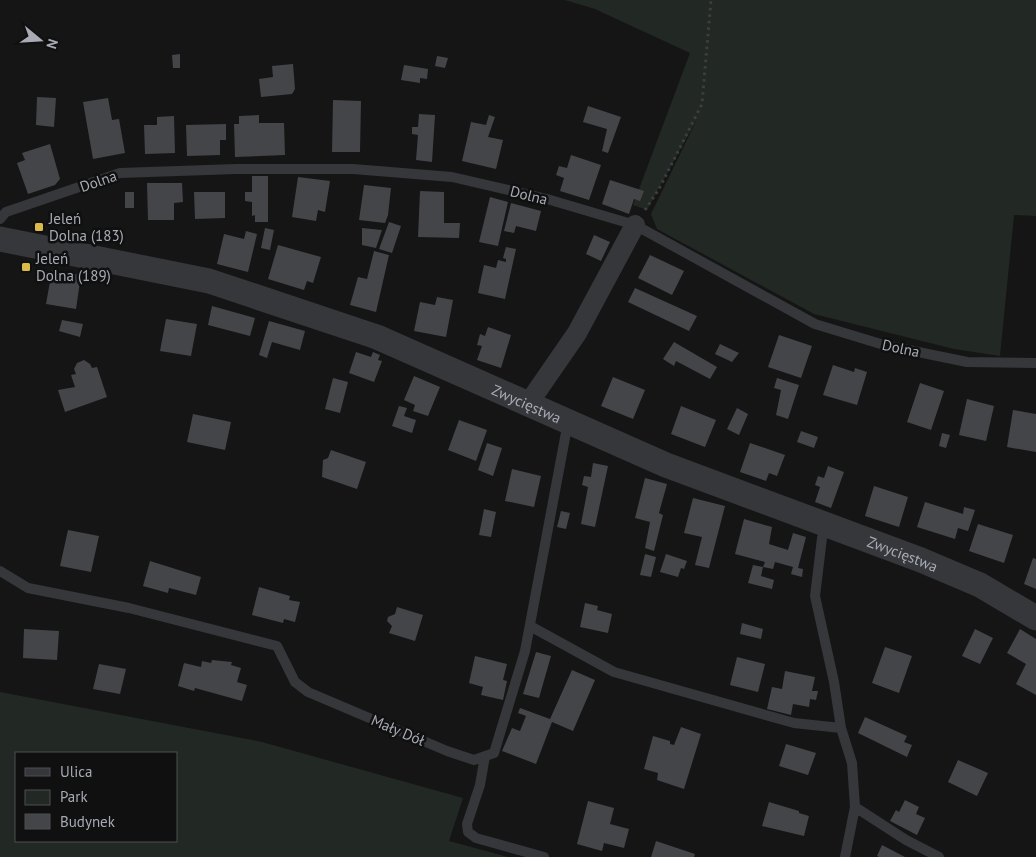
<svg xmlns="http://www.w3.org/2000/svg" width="1036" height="857" font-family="'PT Sans',sans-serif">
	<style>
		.green { fill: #222823; fill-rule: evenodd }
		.building { fill: #444549 }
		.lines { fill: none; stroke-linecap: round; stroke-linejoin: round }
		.path { stroke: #3d3d42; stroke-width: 3; stroke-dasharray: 2.5 4; stroke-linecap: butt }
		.service { stroke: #36373b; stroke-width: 10 }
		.minor { stroke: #36373b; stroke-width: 20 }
		.tertiary { stroke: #36373b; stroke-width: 25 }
		.poi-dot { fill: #dbba49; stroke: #101011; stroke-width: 2 }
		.labels { text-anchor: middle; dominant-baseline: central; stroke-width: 5; stroke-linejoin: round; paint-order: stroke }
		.street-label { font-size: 15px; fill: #a8abb5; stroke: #101011 }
		.poi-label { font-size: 15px; fill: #a8abb5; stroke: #101011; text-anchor: start }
	</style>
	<rect width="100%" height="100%" fill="#151516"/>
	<path class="green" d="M565,0H1036V216L1014,215L1000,356L954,349L814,314L657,229L651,214L697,119L647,210L633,205L690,53L595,9Z
		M0,692L262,742L463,798L449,841L508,857H0ZM16,753H176V841H16Z"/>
	<path class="building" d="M180,54V68H173L172,55Z
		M437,56L448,58L445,68L435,66Z
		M293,64L295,89L292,94L261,97L259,79L273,77L272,66Z
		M404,65L428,69L427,79L420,78V83L401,80Z
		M37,97L56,98L54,127L36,125Z
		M108,98L112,120L119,119L125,153L93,159L83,102Z
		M333,100L361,101L360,152H332Z
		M588,106L621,117L608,153L602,151L607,129L583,122Z
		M419,114L435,115L432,162L416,160L418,135L412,134V127H418Z
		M259,115V123H284L285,155L235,157L234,124H239V116Z
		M489,115L495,117L488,137L503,140L496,169L462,161L471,122L486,125Z
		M174,116L175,153L145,154L144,125H157V117Z
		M226,124V140H220V155L187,156L186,125Z
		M50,144L60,179L55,185L28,194L17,163L25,160L22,153Z
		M571,155L601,165L589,200L560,191L564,178L556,175L559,166L567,168Z
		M252,176H268V222H255V215L252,216V202L245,201V192H252Z
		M298,177L330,181L325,212L318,210L316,221L292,217Z
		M610,180L644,191L640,201L634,199L629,214L602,204Z
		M147,183H182L183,202L174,203V220H148Z
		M364,185L391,188L388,215L385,223L359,220Z
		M420,191L444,192V223H460L459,238L418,237Z
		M125,192H134V208H125Z
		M194,192H225V218L195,219Z
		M490,197L508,202L498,246L479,242Z
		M511,203L541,211L536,231L516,226L514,233L504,231Z
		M389,222L401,226L392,253L379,249Z
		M265,228L274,230L270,250L261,248Z
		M362,228L382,230L376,248L362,245Z
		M246,231L257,234L248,272L217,264L224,234L244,239Z
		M594,235L610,242L601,261L586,254Z
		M278,245L321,257L313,283L307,281L304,290L268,279Z
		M506,247L516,249L505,299L478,293L484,265L496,268L498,260L506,262V259L503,258Z
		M374,251L389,255L376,312L350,305L358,277L367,279Z
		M650,255L684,271L672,295L638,278Z
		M52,270L81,275L76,309L46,304Z
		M635,288L697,316L689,331L628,302Z
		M437,297L453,300L446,337L414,331L420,302L435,305Z
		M212,306L255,318L250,336L208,325Z
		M166,319L197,324L191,356L160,351Z
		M62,320L83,324L80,337L59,331Z
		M269,321L305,331L300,350L272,342L267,358L259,355Z
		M488,327L511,335L501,368L477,360L482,346L477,345L480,334L485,336Z
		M779,335L812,346L801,378L768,367Z
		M674,342L717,367L710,379L676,361L674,366L663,359Z
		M720,344L739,353L732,362L715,354Z
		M356,352L371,357L373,352L380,355L378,360L382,361L374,382L349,373Z
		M84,360L90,364L92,368L97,367L107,397L65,412L58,390L75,387L71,375L76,374L74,369L77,363Z
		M833,365L854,372L855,368L867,372L857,405L823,395Z
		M414,376L440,387L428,416L413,411L415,405L404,400Z
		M613,377L645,390L633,419L601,406Z
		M333,378L348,382L340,413L325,409Z
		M777,378L799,385L788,419L776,415L781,390L774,388Z
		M920,383L944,391L931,430L907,422Z
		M967,399L994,406L986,441L959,435Z
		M399,406L407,408L404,416L416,420L412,433L392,426Z
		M681,406L716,420L705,447L671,434Z
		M737,408L748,414L739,435L727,429Z
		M1013,410L1036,414V452L1007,447Z
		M193,414L231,422L225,450L187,442Z
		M459,420L487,430L476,461L448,450Z
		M801,431L818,437L814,448L797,442Z
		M942,433L950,435L946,448L939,446Z
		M487,443L502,448L493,476L478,470Z
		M750,443L785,455L777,476L769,473L766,481L740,472Z
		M331,450L366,462L357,489L322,477L323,460L328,458Z
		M593,463L608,466L595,527L581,524L588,487L582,485L584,476L591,477Z
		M828,466L844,472L831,508L815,502L820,487L815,485L818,476L824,478Z
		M512,469L541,476L534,507L505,501Z
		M645,478L667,484L659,513L663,515L654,551L645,548L650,522L635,518Z
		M874,486L908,497L899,527L865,516Z
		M693,498L725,506L709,568L695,565L702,537L684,533Z
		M925,502L963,514L964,507L975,510L968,531L958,528L955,539L917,527Z
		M484,509L496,512L491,537L479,535Z
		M561,511L570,513L566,529L557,527Z
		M744,519L772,527L769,544L788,550L793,533L806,537L798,568L803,569L802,577L791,574L793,567L775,562L773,569L763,567L765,562L735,554Z
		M978,524L1013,535L1004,563L969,551Z
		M68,530L99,536L91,572L60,566Z
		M645,554L656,557L651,577L640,575Z
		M666,554L687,561L684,569L681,568L678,577L660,572Z
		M1033,558L1036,559V589L1024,584Z
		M150,561L201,577L196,595L169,588L168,593L143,586Z
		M753,565L763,567L761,576L774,580L772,589L748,583Z
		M259,587L290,596L289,600L300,602L295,622L284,619L283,623L252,615Z
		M585,603L598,606L597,610L612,614L608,633L580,627Z
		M397,607L423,615L415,641L389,633L392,626L387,621L388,617L395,614Z
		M742,623L763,629L761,639L740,634Z
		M24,629L59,631L57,660L23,658Z
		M975,629L993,638L980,664L962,656Z
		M1020,629L1036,639V695L1016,684L1026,664L1007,653Z
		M885,647L912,656L899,693L872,683Z
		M536,652L551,656L539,698L523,694Z
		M475,656L507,664L503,680L507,681L503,700L481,695L483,687L469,683Z
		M737,657L765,664L758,692L730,685Z
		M212,660L232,662L231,665L241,668L237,682L247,685L242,701L195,688L194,691L178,686L184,663L201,667L202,661L211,663Z
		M99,664L126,669L120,694L93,689Z
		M572,670L595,680L573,731L552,722L536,764L502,751L512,728L520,731L526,716L518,713L520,708L550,719Z
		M785,671L815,677L812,691H818L816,700L810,699L809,707L793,704L791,715L767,709L772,687L782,689Z
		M865,717L907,736L904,742L912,745L907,757L858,733Z
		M681,727L701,734L684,789L657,780L658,773L644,769L653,736L670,741V744L674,745Z
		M786,744L816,753L808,775L779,766Z
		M958,760L988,773L977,796L948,782Z
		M905,800L919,807L916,814L925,818L917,835L890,821L896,810L899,812Z
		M588,801L614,808L610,824L629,829L624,848L604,843L602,851L577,844Z
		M769,802L799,811V813L809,816L804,836L762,826Z
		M656,841L695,854L694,857H651Z
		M882,845L905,857H879L877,856Z"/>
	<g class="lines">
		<path class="path" d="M645,210L659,189L702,104L711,0"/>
		<path class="service" d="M0,219L6,212L120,173L236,169H353L452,177L547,199L635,225L815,324L884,345L967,362L1036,363
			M826,525L822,538L815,596L834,682L841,728L852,763L855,807L845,857
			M0,571L28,588L129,608L277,646L295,682L308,692L447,751L474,760L494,753L525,651L568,422
			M530,626L614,672L794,723L841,728
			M485,756L480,785L467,824L468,832L476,838L544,857
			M855,807L906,840L939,857"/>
		<path class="minor" d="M528,404L577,333L635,225"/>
		<path class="tertiary" id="s1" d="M0,239L209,281L377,337L666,465L921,560L980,585L1036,618"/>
	</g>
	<g class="poi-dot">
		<rect x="34" y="222" width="10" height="10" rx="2.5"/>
		<rect x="21" y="262" width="10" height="10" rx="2.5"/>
	</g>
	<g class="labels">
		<g class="street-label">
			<text transform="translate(98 181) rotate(-19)">Dolna</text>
			<text transform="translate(529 195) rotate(14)">Dolna</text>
			<text transform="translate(901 348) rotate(12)">Dolna</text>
			<text stroke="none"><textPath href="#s1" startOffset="554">Zwycięstwa</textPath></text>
			<text stroke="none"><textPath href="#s1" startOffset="959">Zwycięstwa</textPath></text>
			<text transform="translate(398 730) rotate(23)">Mały Dół</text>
		</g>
		<g class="poi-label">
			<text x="49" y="218">Jeleń<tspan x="49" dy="17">Dolna (183)</tspan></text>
			<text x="36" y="258">Jeleń<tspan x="36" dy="17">Dolna (189)</tspan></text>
		</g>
	</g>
	<rect x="15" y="752" width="162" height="90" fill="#101011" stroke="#4d4e53"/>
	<rect x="25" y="768" width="25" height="8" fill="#36373b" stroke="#4d4e53"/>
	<text x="60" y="777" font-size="15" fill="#a8abb5">Ulica</text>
	<rect x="25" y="790" width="25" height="15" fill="#222823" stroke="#4d4e53"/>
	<text x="60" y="802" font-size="15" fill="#a8abb5">Park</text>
	<rect x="25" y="814" width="25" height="15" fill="#444549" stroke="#4d4e53"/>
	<text x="60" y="827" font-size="15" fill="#a8abb5">Budynek</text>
	<g transform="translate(40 40) rotate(108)" stroke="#101011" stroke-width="4" paint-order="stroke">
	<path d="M0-4L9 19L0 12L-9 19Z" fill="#a8abb5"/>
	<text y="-8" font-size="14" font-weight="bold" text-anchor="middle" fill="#a8abb5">N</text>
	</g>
</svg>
